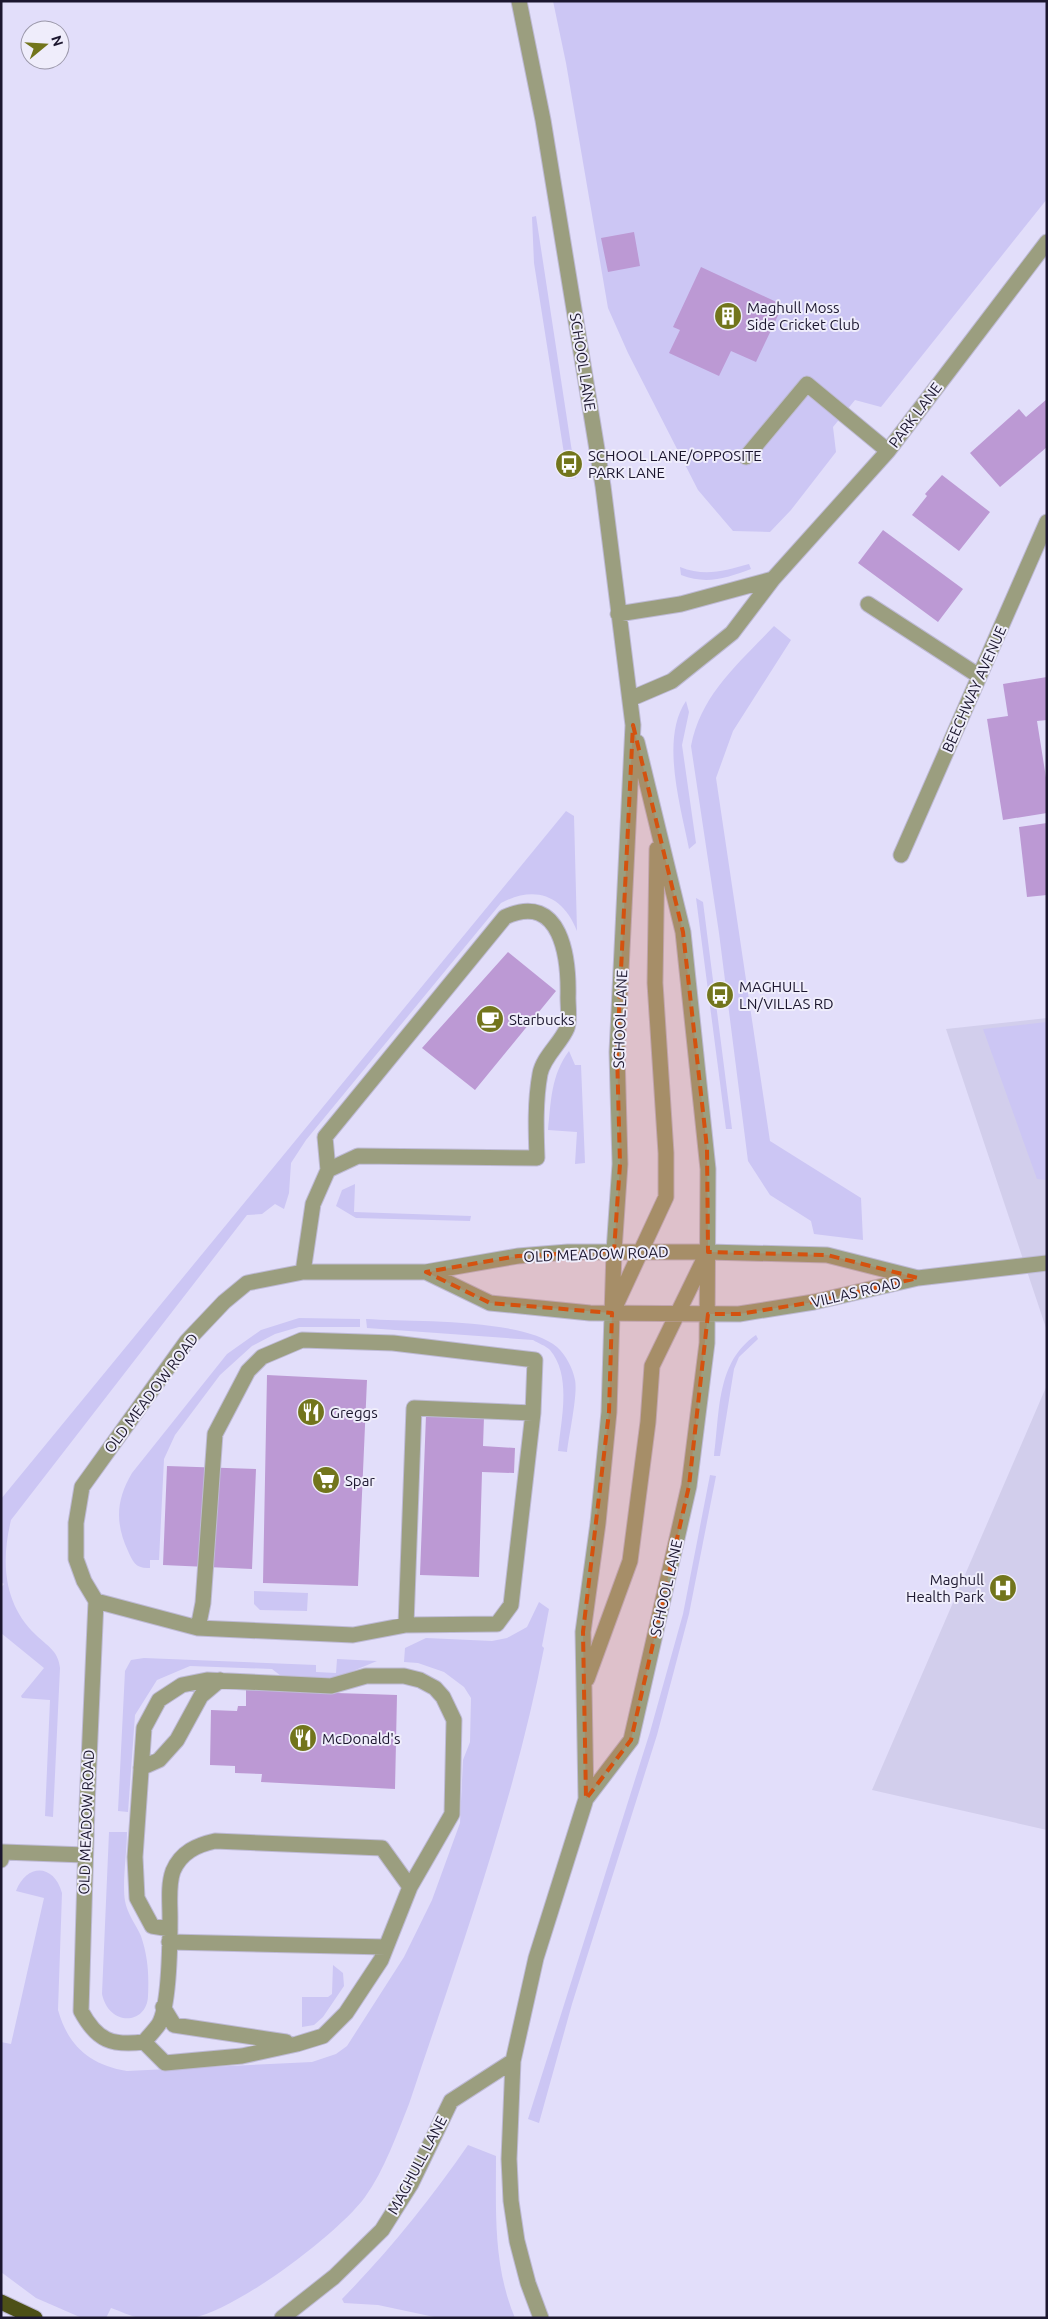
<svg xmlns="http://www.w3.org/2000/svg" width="1048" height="2319" font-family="Ubuntu,sans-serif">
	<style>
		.built { fill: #d2ceec }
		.green { fill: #ccc6f4 }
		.building { fill: #bc99d4 }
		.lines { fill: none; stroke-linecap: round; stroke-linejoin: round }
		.minor-casing { stroke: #bebad5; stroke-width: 17 }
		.highway-casing { stroke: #bebad5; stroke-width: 17 }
		.minor { stroke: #9b9e7f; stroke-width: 15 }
		.highway { stroke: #4d5017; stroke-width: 15 }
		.marked { fill: #d4520f; fill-opacity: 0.2; stroke: #d4520f; stroke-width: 4; stroke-dasharray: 10 6; stroke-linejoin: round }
		.labels { text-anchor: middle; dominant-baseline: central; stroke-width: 4; stroke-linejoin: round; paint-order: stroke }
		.poi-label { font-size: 15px; fill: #1b162e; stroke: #efedfb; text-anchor: start }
		.street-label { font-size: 15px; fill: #1b162e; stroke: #efedfb }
	</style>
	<rect width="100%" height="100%" fill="#e2defa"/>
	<path class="built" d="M1047,1018V1331L946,1029Z
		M1047,1385V1830L872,1790Z"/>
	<path class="green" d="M553,1H1047V199L881,407L855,400L833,427L836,452L791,510L770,532L733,531L698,490L628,353L608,308L566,63Z
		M536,216L576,478L568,479L534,263L532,217Z
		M749,564L751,569C726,578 707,585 681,575L680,567C705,577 724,571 749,564Z
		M774,626L791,640L733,731L716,778L770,1141L861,1198L863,1240L814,1234L811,1221L770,1195L748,1161L719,933L691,746C701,694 739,663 774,626Z
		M686,701L689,712L682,745L696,843L689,849C681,807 660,739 686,701Z
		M566,811L574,816L577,931C563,895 535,885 501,903L306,1140L291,1163L289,1193L284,1209L275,1204L262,1214L247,1215L11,1520C1,1561 3,1604 36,1635C47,1646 58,1650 60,1668L53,1817L45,1816L50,1700L22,1698L21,1696L44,1668L1,1633V1588L4,1584L1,1582V1499Z
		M696,898L703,902L732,1129H726Z
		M1047,1022V1180L1037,1179L983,1029Z
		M569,1051L575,1065H581L585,1163L575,1164L577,1132L548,1130C551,1101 551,1075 569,1051Z
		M355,1184L354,1212L471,1216L470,1221L356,1218L336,1206L342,1190Z
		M299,1318L360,1319V1327H299L275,1334L252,1346L220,1375L175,1435L164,1459L159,1560H150V1568C136,1569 133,1562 128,1551C115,1523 116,1500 132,1473L227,1354L261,1330Z
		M366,1319C412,1322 523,1318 557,1347C566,1355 573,1369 575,1380C578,1394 569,1435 567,1452L558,1451C561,1420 572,1376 550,1350C546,1346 538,1343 533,1340L367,1328Z
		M756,1335L758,1339L739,1357L734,1369L720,1456H714C720,1412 716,1362 756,1335Z
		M710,1475L716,1476L689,1614L657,1735L572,2004L539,2123L528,2119L650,1732L683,1614Z
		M254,1591L308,1593L307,1611L260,1610L254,1604Z
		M539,1602L549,1609L542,1646L544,1648C514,1803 459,1954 409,2104C397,2134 384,2171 365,2197C338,2234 238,2309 193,2318C181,2319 151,2319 139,2318C130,2316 120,2311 111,2308L106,2318H82L36,2298L1,2272V2042L11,2044L44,1898L16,1891C27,1863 54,1864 62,1893L58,2010C68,2046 90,2065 127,2071L312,2062L336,2054L347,2046L404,1957L432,1900L460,1823L463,1760L470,1742L471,1698L464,1687L444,1672L418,1663L404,1662L405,1648L426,1638L492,1641L507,1638L527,1627Z
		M144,1658L316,1665V1672L336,1673L337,1659L377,1661L336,1678L281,1676L272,1669L190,1666L157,1680L135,1715L128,1812L118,1811L125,1671L131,1660Z
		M109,1832H127C127,1851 122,1884 125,1901C127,1913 136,1925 141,1936C148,1957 149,1974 148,1996C147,2025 109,2027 102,1994Z
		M333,1965L343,1973L344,1986L323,2017L314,2025L302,2027V1997H328L332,1994Z
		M468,2145L496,2156C496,2211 493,2266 515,2318H439L378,2305L344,2303L342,2299C389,2251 430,2200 468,2145Z"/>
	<path class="building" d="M634,232L640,266L608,272L601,238Z
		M701,267L783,305L756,362L731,351L719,376L669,353L680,330L673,327Z
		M1047,399V447L1000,487L970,453L1019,409L1026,417Z
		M942,475L990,512L959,551L912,515L927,496L925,494Z
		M883,530L963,589L938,622L858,563Z
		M1047,677V720L1037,721L1047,784V813L1003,820L987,719L1008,716L1003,684Z
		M1047,823V895L1027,897L1019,827Z
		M508,952L556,991L475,1090L422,1048Z
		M267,1375L367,1380L358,1586L263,1583Z
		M426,1415L484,1417L483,1446L515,1448L514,1473L482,1472L479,1577L420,1575Z
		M167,1466L256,1469L252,1569L163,1565Z
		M246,1690L397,1695L395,1789L261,1782L262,1774L235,1773V1766L210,1765L211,1710L237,1711L238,1706H246Z"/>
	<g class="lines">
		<g class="minor-casing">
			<path id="minor" d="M519,1L543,120L603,486L633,725L617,1052L620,1164L614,1251L609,1412L598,1523L583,1632L586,1799L536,1958L513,2061L509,2159L511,2201L517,2241L528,2283L541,2318
				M746,457L807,384L888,451
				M868,604L979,676
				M618,614L681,604L773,579
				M630,699L672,681L732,633L773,579L888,451L1047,242
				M901,855L1047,522
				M303,1272L313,1204L328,1170L358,1156L537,1158C536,1130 535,1101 540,1074C543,1057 561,1043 567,1028C570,1020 568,1007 568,998C569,959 562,891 505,917L325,1137L328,1170
				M426,1272L490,1303L590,1313L739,1314L814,1302L918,1278L1047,1263
				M615,1307L666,1197V1153L655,983L657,849
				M96,1601L198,1628L353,1635L406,1625L497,1624L511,1605L533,1413L535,1360L393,1343L302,1340L262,1357L248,1371L215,1434L203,1603L198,1628
				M406,1625L414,1408L533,1413
				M587,1679L630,1561L648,1422L652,1366L706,1255
				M141,1768L159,1760L177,1740L201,1696L220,1680
				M586,1799L631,1740L689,1486L707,1343L708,1169L683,932L637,742
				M1,1860L3,1852L85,1855
				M410,1887L382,1848L215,1841C197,1845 181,1852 173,1871C168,1885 170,1902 170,1917C170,1941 170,2004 159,2024C155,2030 149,2036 144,2042C112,2046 97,2041 81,2011L87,1806L96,1601L84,1581L76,1559V1523L82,1487L187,1341L224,1302L247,1283L303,1272H426L518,1256L568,1252H708L827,1255L918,1278
				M169,1942L386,1947
				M163,2007L174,2025L286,2042
				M144,2042L165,2063L242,2056L297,2044L323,2036L346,2013L381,1960L410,1887L452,1814L454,1720L443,1697L435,1688L420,1680L404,1676H366L331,1686L207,1680L182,1685L159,1700L144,1728L135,1857L137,1898L152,1926L170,1929
				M282,2318L334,2277L382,2230L411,2184L451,2101L513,2061"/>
		</g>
		<g class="highway-casing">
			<path id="highway" d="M1,2302L35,2318"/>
		</g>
		<use href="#minor" class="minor"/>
		<use href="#highway" class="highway"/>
	</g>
	<path class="marked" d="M633,725L683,932L707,1148L708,1252L827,1255L918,1278L814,1302L739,1314H708L689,1486L631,1740L586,1799L583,1632L609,1412L612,1313L490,1303L426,1272L518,1256L614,1251L620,1164L617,1052Z"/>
	<defs>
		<g id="building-disc" transform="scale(1.4375)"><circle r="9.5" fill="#72751c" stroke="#efedfb"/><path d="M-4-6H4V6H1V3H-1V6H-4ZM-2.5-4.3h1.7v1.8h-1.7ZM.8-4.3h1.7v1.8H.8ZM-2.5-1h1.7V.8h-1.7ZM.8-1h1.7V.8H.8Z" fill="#fff"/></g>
		<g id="bus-disc" transform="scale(1.4375)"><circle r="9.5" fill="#72751c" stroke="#efedfb"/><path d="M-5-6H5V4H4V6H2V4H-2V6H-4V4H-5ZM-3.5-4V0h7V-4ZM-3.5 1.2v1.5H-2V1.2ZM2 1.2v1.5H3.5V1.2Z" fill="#fff"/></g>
		<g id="cafe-disc" transform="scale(1.4375)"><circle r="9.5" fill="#72751c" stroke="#efedfb"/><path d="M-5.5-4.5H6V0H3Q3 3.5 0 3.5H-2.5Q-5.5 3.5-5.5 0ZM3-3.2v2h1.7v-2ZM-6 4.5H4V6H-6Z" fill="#fff"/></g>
		<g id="restaurant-disc" transform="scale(1.4375)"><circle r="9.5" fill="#72751c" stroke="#efedfb"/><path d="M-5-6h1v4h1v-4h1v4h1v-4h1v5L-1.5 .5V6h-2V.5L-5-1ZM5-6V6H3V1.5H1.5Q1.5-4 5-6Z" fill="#fff"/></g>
		<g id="supermarket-disc" transform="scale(1.4375)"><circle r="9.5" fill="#72751c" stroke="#efedfb"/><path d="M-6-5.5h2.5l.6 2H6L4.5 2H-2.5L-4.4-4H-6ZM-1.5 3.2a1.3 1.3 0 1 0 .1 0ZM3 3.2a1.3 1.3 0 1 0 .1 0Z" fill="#fff"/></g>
		<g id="hospital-disc" transform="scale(1.4375)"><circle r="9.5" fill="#72751c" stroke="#efedfb"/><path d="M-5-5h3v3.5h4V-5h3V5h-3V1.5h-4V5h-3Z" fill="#fff"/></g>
	</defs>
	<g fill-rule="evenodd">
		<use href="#building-disc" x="728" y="316"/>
		<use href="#bus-disc" x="569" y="464"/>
		<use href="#bus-disc" x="720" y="995"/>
		<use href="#cafe-disc" x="490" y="1019"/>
		<use href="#restaurant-disc" x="311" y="1412"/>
		<use href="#supermarket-disc" x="326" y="1480"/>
		<use href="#hospital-disc" x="1003" y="1588"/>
		<use href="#restaurant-disc" x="303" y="1738"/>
	</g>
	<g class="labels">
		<g class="poi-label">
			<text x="747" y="307">Maghull Moss<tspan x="747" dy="17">Side Cricket Club</tspan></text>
			<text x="588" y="455">SCHOOL LANE/OPPOSITE<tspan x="588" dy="17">PARK LANE</tspan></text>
			<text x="739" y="986">MAGHULL<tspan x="739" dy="17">LN/VILLAS RD</tspan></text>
			<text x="509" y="1019">Starbucks</text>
			<text x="330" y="1412">Greggs</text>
			<text x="345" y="1480">Spar</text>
			<text x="984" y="1579" text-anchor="end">Maghull<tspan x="984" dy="17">Health Park</tspan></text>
			<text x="322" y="1738">McDonald's</text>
		</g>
		<g class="street-label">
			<text transform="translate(583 362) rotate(81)">SCHOOL LANE</text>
			<text transform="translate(915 415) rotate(-53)">PARK LANE</text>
			<text transform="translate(974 689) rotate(-66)">BEECHWAY AVENUE</text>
			<text transform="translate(620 1019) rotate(-88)">SCHOOL LANE</text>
			<text transform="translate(596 1254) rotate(-2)">OLD MEADOW ROAD</text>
			<text transform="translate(856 1292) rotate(-13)">VILLAS ROAD</text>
			<text transform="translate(151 1393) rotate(-53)">OLD MEADOW ROAD</text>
			<text transform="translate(666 1588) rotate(-77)">SCHOOL LANE</text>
			<text transform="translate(86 1822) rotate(-88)">OLD MEADOW ROAD</text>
			<text transform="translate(417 2165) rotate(-62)">MAGHULL LANE</text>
		</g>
	</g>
	<rect width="1048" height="2319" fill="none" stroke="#1b162e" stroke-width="5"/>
	<g transform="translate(45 45) rotate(72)"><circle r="24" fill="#efedfb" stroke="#9a97a9"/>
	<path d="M0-4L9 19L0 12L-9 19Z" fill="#72751c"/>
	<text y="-8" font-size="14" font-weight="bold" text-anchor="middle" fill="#1b162e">N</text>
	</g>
</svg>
